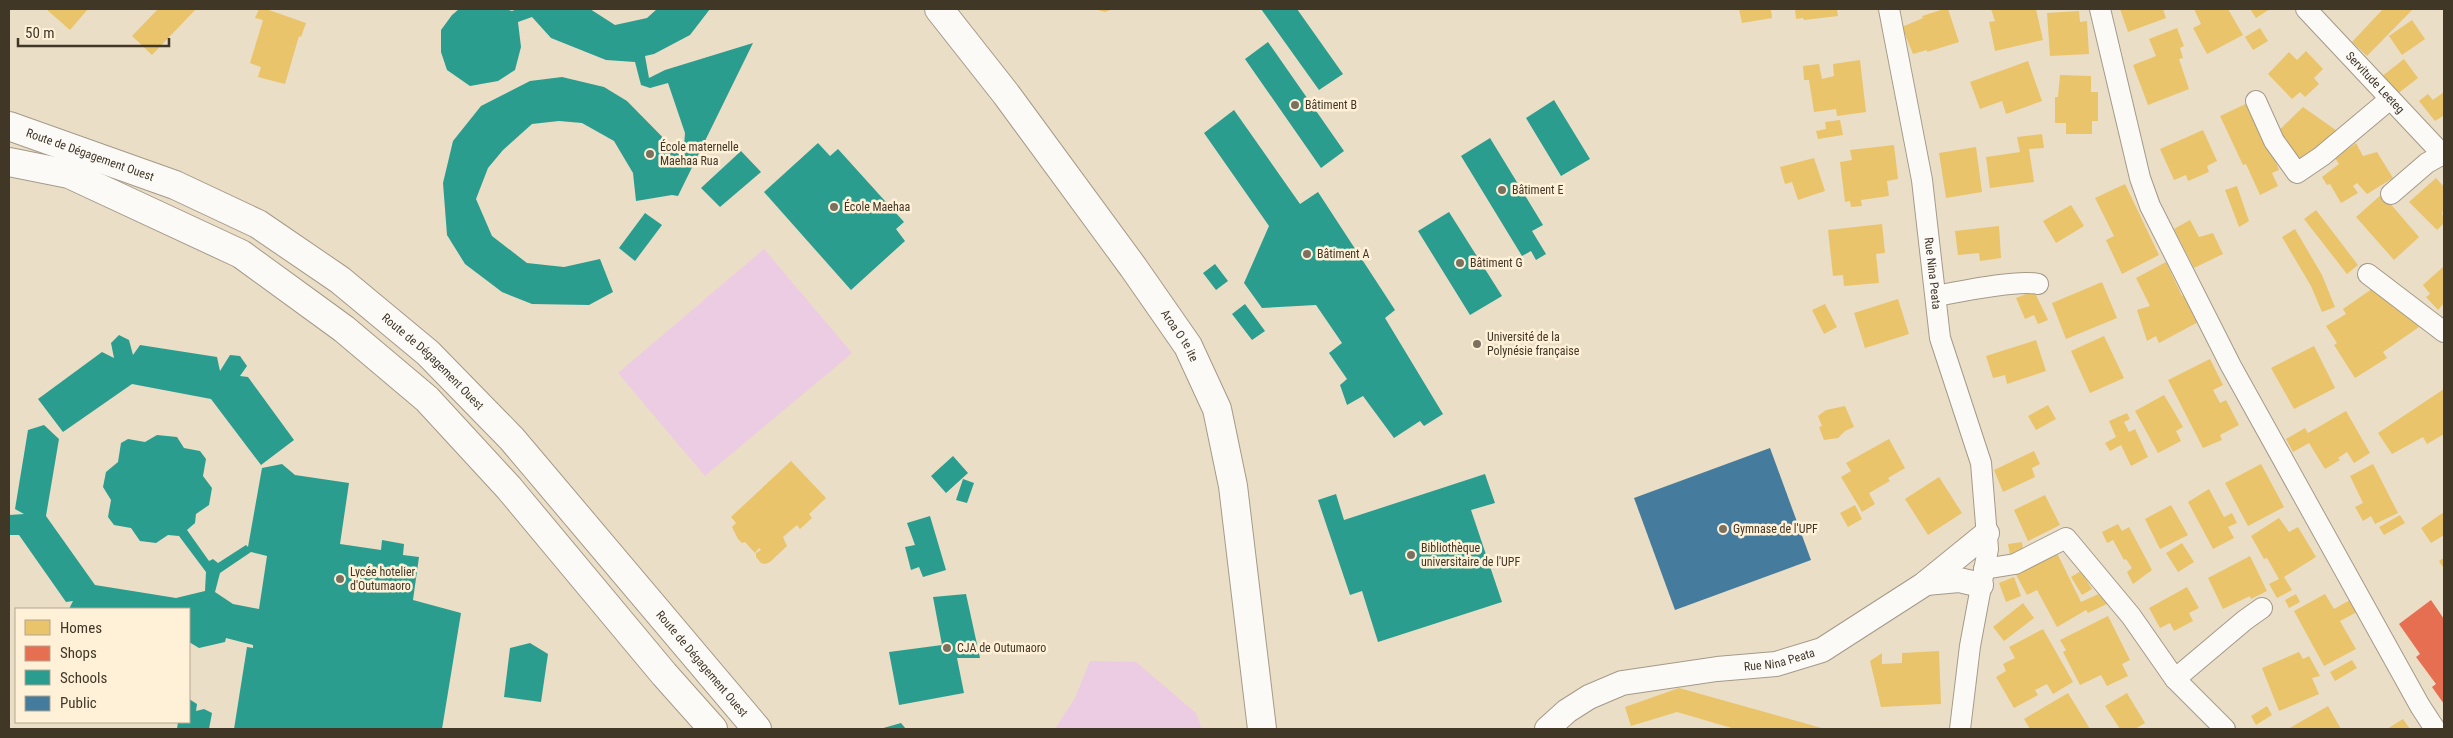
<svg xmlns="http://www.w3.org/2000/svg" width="2453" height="738" font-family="'Roboto Condensed',sans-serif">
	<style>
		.green { fill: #eccce2 }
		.homes { fill: #e9c46a }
		.shops { fill: #e76f51 }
		.schools { fill: #2a9d8f; fill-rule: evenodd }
		.public { fill: #457b9d }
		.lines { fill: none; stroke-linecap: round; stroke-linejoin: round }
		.minor-casing { stroke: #a49a89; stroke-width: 22 }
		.tertiary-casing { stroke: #a49a89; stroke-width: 26 }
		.secondary-casing { stroke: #a49a89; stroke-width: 30 }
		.trunk-casing { stroke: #a49a89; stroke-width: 30 }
		.minor { stroke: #fcfaf7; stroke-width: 20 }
		.tertiary { stroke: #fcfaf7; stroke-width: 24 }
		.secondary { stroke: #fcfaf7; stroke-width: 28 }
		.trunk { stroke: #fcfaf7; stroke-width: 28 }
		.poi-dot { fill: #7c715f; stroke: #fff0d8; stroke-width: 2 }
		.labels { text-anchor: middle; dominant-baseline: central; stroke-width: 5; stroke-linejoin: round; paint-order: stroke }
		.street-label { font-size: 12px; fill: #413727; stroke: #fff0d8 }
		.poi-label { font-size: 12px; fill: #413727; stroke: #fff0d8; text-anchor: start }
	</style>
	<rect width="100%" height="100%" fill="#ebdec7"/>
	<path class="green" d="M764,249L852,353L705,476L618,373Z
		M1090,661L1136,662L1196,713L1202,729H1055L1075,698Z"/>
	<path class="homes" d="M46,9H88L70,30Z
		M158,9H196L152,55L132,36Z
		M259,9H266L306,23L301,37L299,36L285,84L258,77L261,67L250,63L263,20L255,18Z
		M1094,9H1113L1105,12Z
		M1739,9H1771L1772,18L1742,23Z
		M1795,9H1837L1838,16L1804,20L1803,18L1796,19Z
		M1944,9H1948L1959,42L1927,52V50L1913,54L1902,27L1923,18L1922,16Z
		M1991,9H2036L2043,40L1995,51L1989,22L1995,21Z
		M2120,9H2163L2166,18L2128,32Z
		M2194,9H2228L2243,35L2207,54L2193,28L2201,24Z
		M2250,9H2270L2256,18Z
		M2383,9H2413L2367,56L2352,42Z
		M2079,11L2080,22L2087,21L2089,54L2050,56L2047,13Z
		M2412,20L2425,39L2402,55L2389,36Z
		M2177,28L2184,46L2180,48L2183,58L2179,59L2189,89L2148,105L2133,65L2156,56L2149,39Z
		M2260,28L2268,41L2253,50L2245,37Z
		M2306,51L2323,69L2314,78L2319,84L2305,97L2300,92L2292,99L2268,74L2289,52L2297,60Z
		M2404,59L2418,78L2396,95L2381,77Z
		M1860,60L1866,112L1837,116L1836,109L1814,112L1809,80H1804L1803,66L1819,64L1822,79L1834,76L1833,64Z
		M2028,61L2042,101L2006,114L2002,101L1980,109L1970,82Z
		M2060,75L2091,76V92H2098V121H2092V134H2066V123H2055V97H2058Z
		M2444,92V118L2443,116L2435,121L2419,101L2428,94L2433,100Z
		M2252,101L2279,170L2272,173L2278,186L2260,195L2246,164L2243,165L2220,116Z
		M2303,107L2340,133L2304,167L2274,135Z
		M1840,120L1843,135L1818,139L1816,131L1826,129L1825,122Z
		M2203,130L2217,161L2207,166L2209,172L2188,181L2186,175L2174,180L2160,149Z
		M2042,134L2044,148L2029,149L2034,182L1990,188L1986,157L2020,152L2017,137Z
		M2356,143L2363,156L2377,152L2393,178L2367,194L2357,183L2353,186L2358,193L2341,203L2330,184L2327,185L2322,177L2339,164L2335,158Z
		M1894,145L1898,179L1887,181L1889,196L1861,200L1862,206L1851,207L1850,201L1845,202L1840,162L1852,160L1850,150Z
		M1976,147L1982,192L1946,198L1939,153Z
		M1814,158L1825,191L1798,200L1792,182L1785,184L1780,167Z
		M2436,178L2444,187V210L2442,212L2444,223L2437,230L2409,202Z
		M2125,184L2159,255L2122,274L2106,240L2114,236L2095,198Z
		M2237,186L2249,221L2239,227L2225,190Z
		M2382,194L2419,237L2394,260L2356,217Z
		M2071,205L2084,226L2056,243L2043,221Z
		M2316,210L2358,265L2347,274L2304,219Z
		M2190,220L2199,237L2213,233L2223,254L2194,268L2174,229Z
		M1882,224L1885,253L1876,254L1879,283L1844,286L1843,275L1833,276L1828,230Z
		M1999,226L2001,258L1980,261L1979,253L1958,255L1955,231Z
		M2295,229L2322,275L2335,307L2322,312L2311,286L2282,237Z
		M2166,262L2182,296L2186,294L2200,321L2159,343L2156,336L2147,341L2137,310L2150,306L2136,278Z
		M2444,266V303L2438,310L2426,297L2430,294L2423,285Z
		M2102,282L2117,318L2066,339L2052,303Z
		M2379,284L2396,309L2403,304L2419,327L2383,352L2387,358L2355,378L2334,345L2337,343L2326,326L2346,314L2343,309Z
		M2034,291L2048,320L2038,324L2034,315L2025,319L2016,298Z
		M1898,299L1909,334L1865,348L1854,313Z
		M1825,304L1837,327L1824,334L1812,310Z
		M2104,336L2124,378L2090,393L2071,351Z
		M2036,340L2046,371L2007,384L2005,375L1993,378L1986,356Z
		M2314,346L2335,388L2294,409L2271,368Z
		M2210,359L2223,385L2213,390L2220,403L2226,400L2239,425L2220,435L2222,440L2203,448L2168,380Z
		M2444,389V434L2427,444L2423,437L2392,454L2378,433Z
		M2164,395L2183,427L2176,431L2181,441L2158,453L2135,411Z
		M2048,405L2056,419L2036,430L2028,416Z
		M1845,406L1854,427L1845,431L1838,438L1824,440L1819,427L1822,426L1818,416L1826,410Z
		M2346,411L2370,453L2354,463L2347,452L2338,458L2340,460L2325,469L2309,443L2293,452L2286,439L2305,428L2308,433Z
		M2127,413L2130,419L2124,422L2129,432L2135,429L2148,457L2131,466L2121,445L2110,451L2105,443L2116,437L2109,421Z
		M1889,439L1905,468L1888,478L1890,481L1869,493L1875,504L1862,512L1841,477L1851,471L1846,463Z
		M2034,451L2040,464L2032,468L2035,477L2003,492L1994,470Z
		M791,461L826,498L809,514L812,518L800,529L797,525L783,537L787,546L770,562L765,564L761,563L756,557V553L761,550L759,548L755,553L745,542L742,543L738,539L732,527L736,523L731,517Z
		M2261,464L2284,507L2248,526L2225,483Z
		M2373,464L2398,513L2375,524L2371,516L2363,521L2355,507L2363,503L2350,476Z
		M1939,477L1962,513L1928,535L1905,499Z
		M2209,489L2224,517L2232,513L2237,523L2228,527L2234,538L2213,549L2188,502Z
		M2045,495L2060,525L2028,541L2014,510Z
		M1855,505L1862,519L1848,527L1840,513Z
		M2171,505L2188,535L2160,549L2145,519Z
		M2444,512V535L2431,543L2421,528Z
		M2400,515L2405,523L2384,535L2379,527Z
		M2279,518L2289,532L2298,527L2316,557L2284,577L2292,590L2277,598L2269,584L2279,579L2267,558L2264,559L2251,536Z
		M2118,524L2122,531L2129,527L2152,570L2133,584L2127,572L2132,568L2126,559L2124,560L2113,540L2107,543L2102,532Z
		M2022,542L2024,558L2011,560L2008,544Z
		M2182,543L2194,562L2178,572L2166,553Z
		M2055,549L2081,602L2105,591L2111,602L2088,613L2086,610L2057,627L2037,590L2027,595L2014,571Z
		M2250,556L2267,591L2251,599L2250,596L2223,609L2208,578Z
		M2444,558V569L2439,561Z
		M2081,571L2092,589L2082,595L2071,577Z
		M2014,577L2021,596L2006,602L1999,583Z
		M2187,587L2199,608L2189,613L2193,621L2174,631L2170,623L2160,628L2149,608Z
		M2296,594L2300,602L2289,608L2285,600Z
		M2325,594L2334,609L2350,600L2357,612L2340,621L2356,649L2324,666L2294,611Z
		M2023,603L2034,618L2004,641L1993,627Z
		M2108,616L2130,660L2122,664L2128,676L2107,686L2101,675L2080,685L2063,652L2066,650L2060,640Z
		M2043,629L2073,682L2053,694L2047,684L2035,690L2038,695L2014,708L1996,677L2006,671L2003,664L2015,658L2009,647Z
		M1939,651L1941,704L1881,707L1870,661L1882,653V664L1902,663V653Z
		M2299,652L2303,659L2309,656L2320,676L2312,678L2319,694L2279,711L2262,668Z
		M2352,660L2357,668L2335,681L2330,672Z
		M1679,688L1825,729H1735L1677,712L1631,726L1625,707Z
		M2068,693L2090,729H2030L2024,719Z
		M2127,693L2145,723L2135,729H2120L2105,706Z
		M2267,706L2272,715L2256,725L2251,716Z
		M2328,706L2341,729H2288Z
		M2403,719L2410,729H2387Z"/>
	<path class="shops" d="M2431,600L2444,619V704L2432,687L2436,684L2416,657L2420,654L2399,624Z"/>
	<path class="schools" d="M459,9H506L512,11L517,9H590L615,25L647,18L657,9H710L690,35L654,54L645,56L649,78L665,70L753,43L678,196L672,195L636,201L633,173L614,141L582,123L559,121L532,124L503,150L488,168L476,199L492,236L527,263L564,267L600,259L613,292L589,305L532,304L502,292L465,264L447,235L443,183L453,141L481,106L530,81L562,77L604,87L627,101L683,158L685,133L668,83L650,88L641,85L635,62L606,60L551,38L532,17L518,22L521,47L515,70L498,81L470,86L447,70L441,52V30L452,15Z
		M1261,9H1297L1343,74L1319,90Z
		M1268,42L1344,151L1321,168L1245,59Z
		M1554,100L1590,159L1561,176L1526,118Z
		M1234,110L1300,204L1318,192L1395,310L1385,318L1443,414L1424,426L1420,421L1394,438L1363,396L1347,405L1340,385L1347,379L1329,353L1342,343L1316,305L1262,308L1244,283L1269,226L1204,133Z
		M1490,138L1543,225L1532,231L1546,254L1536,260L1531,251L1522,256L1461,156Z
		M818,143L830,156L838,149L904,222L896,229L905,241L851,290L764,192Z
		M741,151L761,172L720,207L701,188Z
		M1449,212L1502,296L1470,315L1418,231Z
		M645,213L662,225L635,261L619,248Z
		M1215,264L1228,281L1216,290L1203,273Z
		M1245,304L1265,331L1252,340L1232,314Z
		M119,335L129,340L133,355L140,345L217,357L220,371L230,355L240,356L247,366L240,376L248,377L294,440L261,465L211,399L132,384L63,432L38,399L102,352L114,358L111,343Z
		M44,425L59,439L46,516L95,585L176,598L205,591L206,572L179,536L168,535L156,543L140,541L131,528L114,525L108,517L111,500L103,487L106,472L118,462L121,443L128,439L145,442L157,435L177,437L184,448L200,451L206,459L203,476L212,488L209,505L196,514L195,523L187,530L209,561L213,559L218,563L246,545L248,547L262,468L282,464L295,475L349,483L340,544L381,550L382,540L404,544L403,555L419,557L413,600L461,613L442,729H234L247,647L253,648V645L226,638L225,642L199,648L189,642V609H69L73,601L66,602L19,535H9V515L24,514L15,509L28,430ZM251,552L267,556L259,609L233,604L215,592L220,573Z
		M953,456L968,473L946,493L931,476Z
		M1485,474L1495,503L1471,510L1502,602L1378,642L1362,591L1350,595L1318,500L1336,494L1344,520Z
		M963,479L974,483L967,503L956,500Z
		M930,516L946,570L923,577L919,567L911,570L905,547L915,545L907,523Z
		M966,594L980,658H957L964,693L899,705L889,652L942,645L933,597Z
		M530,643L548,654L541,702L504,697L510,648Z
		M189,699L197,704L196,711L204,709L212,713L209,729H177L178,722H189Z
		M901,723L906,729H880Z"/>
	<path class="public" d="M1770,448L1811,560L1675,610L1634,498Z"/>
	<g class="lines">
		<g class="minor-casing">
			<g id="minor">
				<path id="s1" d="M1889,9L1922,180L1940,338L1981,463L1988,549L1970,646L1960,729"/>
				<path d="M2100,9L2140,178L2150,206L2231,366L2420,706L2435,729"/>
				<path id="s2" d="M2306,9L2444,156"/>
				<path d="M2256,101L2274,141L2297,173L2322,156L2390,99"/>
				<path d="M2391,194L2427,163L2443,154"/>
				<path d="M2368,274L2444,332"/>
				<path d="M1936,296C1958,292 2018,279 2038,284"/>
				<path d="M1984,569L2015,564L2066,538L2131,616L2175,679L2225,729"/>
				<path d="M2175,679L2245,620L2262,608"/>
			</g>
		</g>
		<g class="tertiary-casing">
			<g id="tertiary">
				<path d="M1926,583L1959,580L1981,585"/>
				<path id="s3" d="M1547,729L1567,711L1589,697L1622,683L1717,669L1776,664L1822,650L1923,585L1987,533"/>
			</g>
		</g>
		<g class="secondary-casing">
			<g id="secondary">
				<path id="s4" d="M939,9L1006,94L1133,267L1188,346L1217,409L1233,486L1262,729"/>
			</g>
		</g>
		<g class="trunk-casing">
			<g id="trunk">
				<path id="s5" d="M9,126L175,185L258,224L340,280L428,353L512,439L757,729"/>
				<path d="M9,162L69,174L241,254L344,329L427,399L509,488L664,674L713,729"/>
			</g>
		</g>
		<use href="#minor" class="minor"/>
		<use href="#tertiary" class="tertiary"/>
		<use href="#secondary" class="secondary"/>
		<use href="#trunk" class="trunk"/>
	</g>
	<g class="poi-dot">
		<circle cx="1295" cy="105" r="5"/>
		<circle cx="650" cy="154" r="5"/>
		<circle cx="1502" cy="190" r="5"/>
		<circle cx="834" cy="207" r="5"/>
		<circle cx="1307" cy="254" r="5"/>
		<circle cx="1460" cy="263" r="5"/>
		<circle cx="1477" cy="344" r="5"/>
		<circle cx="1723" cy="529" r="5"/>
		<circle cx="1411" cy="555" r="5"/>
		<circle cx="340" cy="579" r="5"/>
		<circle cx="947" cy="648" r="5"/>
	</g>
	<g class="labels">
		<g class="street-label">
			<text stroke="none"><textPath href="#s2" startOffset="101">Servitude Leeteg</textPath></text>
			<text stroke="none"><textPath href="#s5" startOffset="86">Route de Dégagement Ouest</textPath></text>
			<text stroke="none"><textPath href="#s1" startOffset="268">Rue Nina Peata</textPath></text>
			<text stroke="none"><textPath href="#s4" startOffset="406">Aroa O te ite</textPath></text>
			<text stroke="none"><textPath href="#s5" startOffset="491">Route de Dégagement Ouest</textPath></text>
			<text stroke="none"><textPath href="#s3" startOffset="248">Rue Nina Peata</textPath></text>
			<text stroke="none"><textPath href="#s5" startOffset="896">Route de Dégagement Ouest</textPath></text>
		</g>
		<g class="poi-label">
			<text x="1305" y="105">Bâtiment B</text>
			<text x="660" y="147">École maternelle<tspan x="660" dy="14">Maehaa Rua</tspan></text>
			<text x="1512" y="190">Bâtiment E</text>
			<text x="844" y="207">École Maehaa</text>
			<text x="1317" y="254">Bâtiment A</text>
			<text x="1470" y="263">Bâtiment G</text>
			<text x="1487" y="337">Université de la<tspan x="1487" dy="14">Polynésie française</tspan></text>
			<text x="1733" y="529">Gymnase de l'UPF</text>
			<text x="1421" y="548">Bibliothèque<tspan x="1421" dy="14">universitaire de l'UPF</tspan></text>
			<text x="350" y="572">Lycée hotelier<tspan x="350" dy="14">d'Outumaoro</tspan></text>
			<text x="957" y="648">CJA de Outumaoro</text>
		</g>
	</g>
	<rect width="2453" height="738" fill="none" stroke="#413727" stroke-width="20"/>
	<rect x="15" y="608" width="175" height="115" fill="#fff0d8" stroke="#b3a691"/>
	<rect x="25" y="620" width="25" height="15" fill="#e9c46a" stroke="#b3a691"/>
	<text x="60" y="633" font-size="15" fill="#413727">Homes</text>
	<rect x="25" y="646" width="25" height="15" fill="#e76f51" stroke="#b3a691"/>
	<text x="60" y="658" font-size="15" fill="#413727">Shops</text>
	<rect x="25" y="670" width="25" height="15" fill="#2a9d8f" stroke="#b3a691"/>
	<text x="60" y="683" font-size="15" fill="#413727">Schools</text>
	<rect x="25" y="696" width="25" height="15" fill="#457b9d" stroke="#b3a691"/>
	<text x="60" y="708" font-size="15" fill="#413727">Public</text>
	<path d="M18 38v8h151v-8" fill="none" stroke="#413727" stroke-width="2.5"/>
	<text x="25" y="38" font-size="15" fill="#413727" stroke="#fff0d8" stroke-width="4" paint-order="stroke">50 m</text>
</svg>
